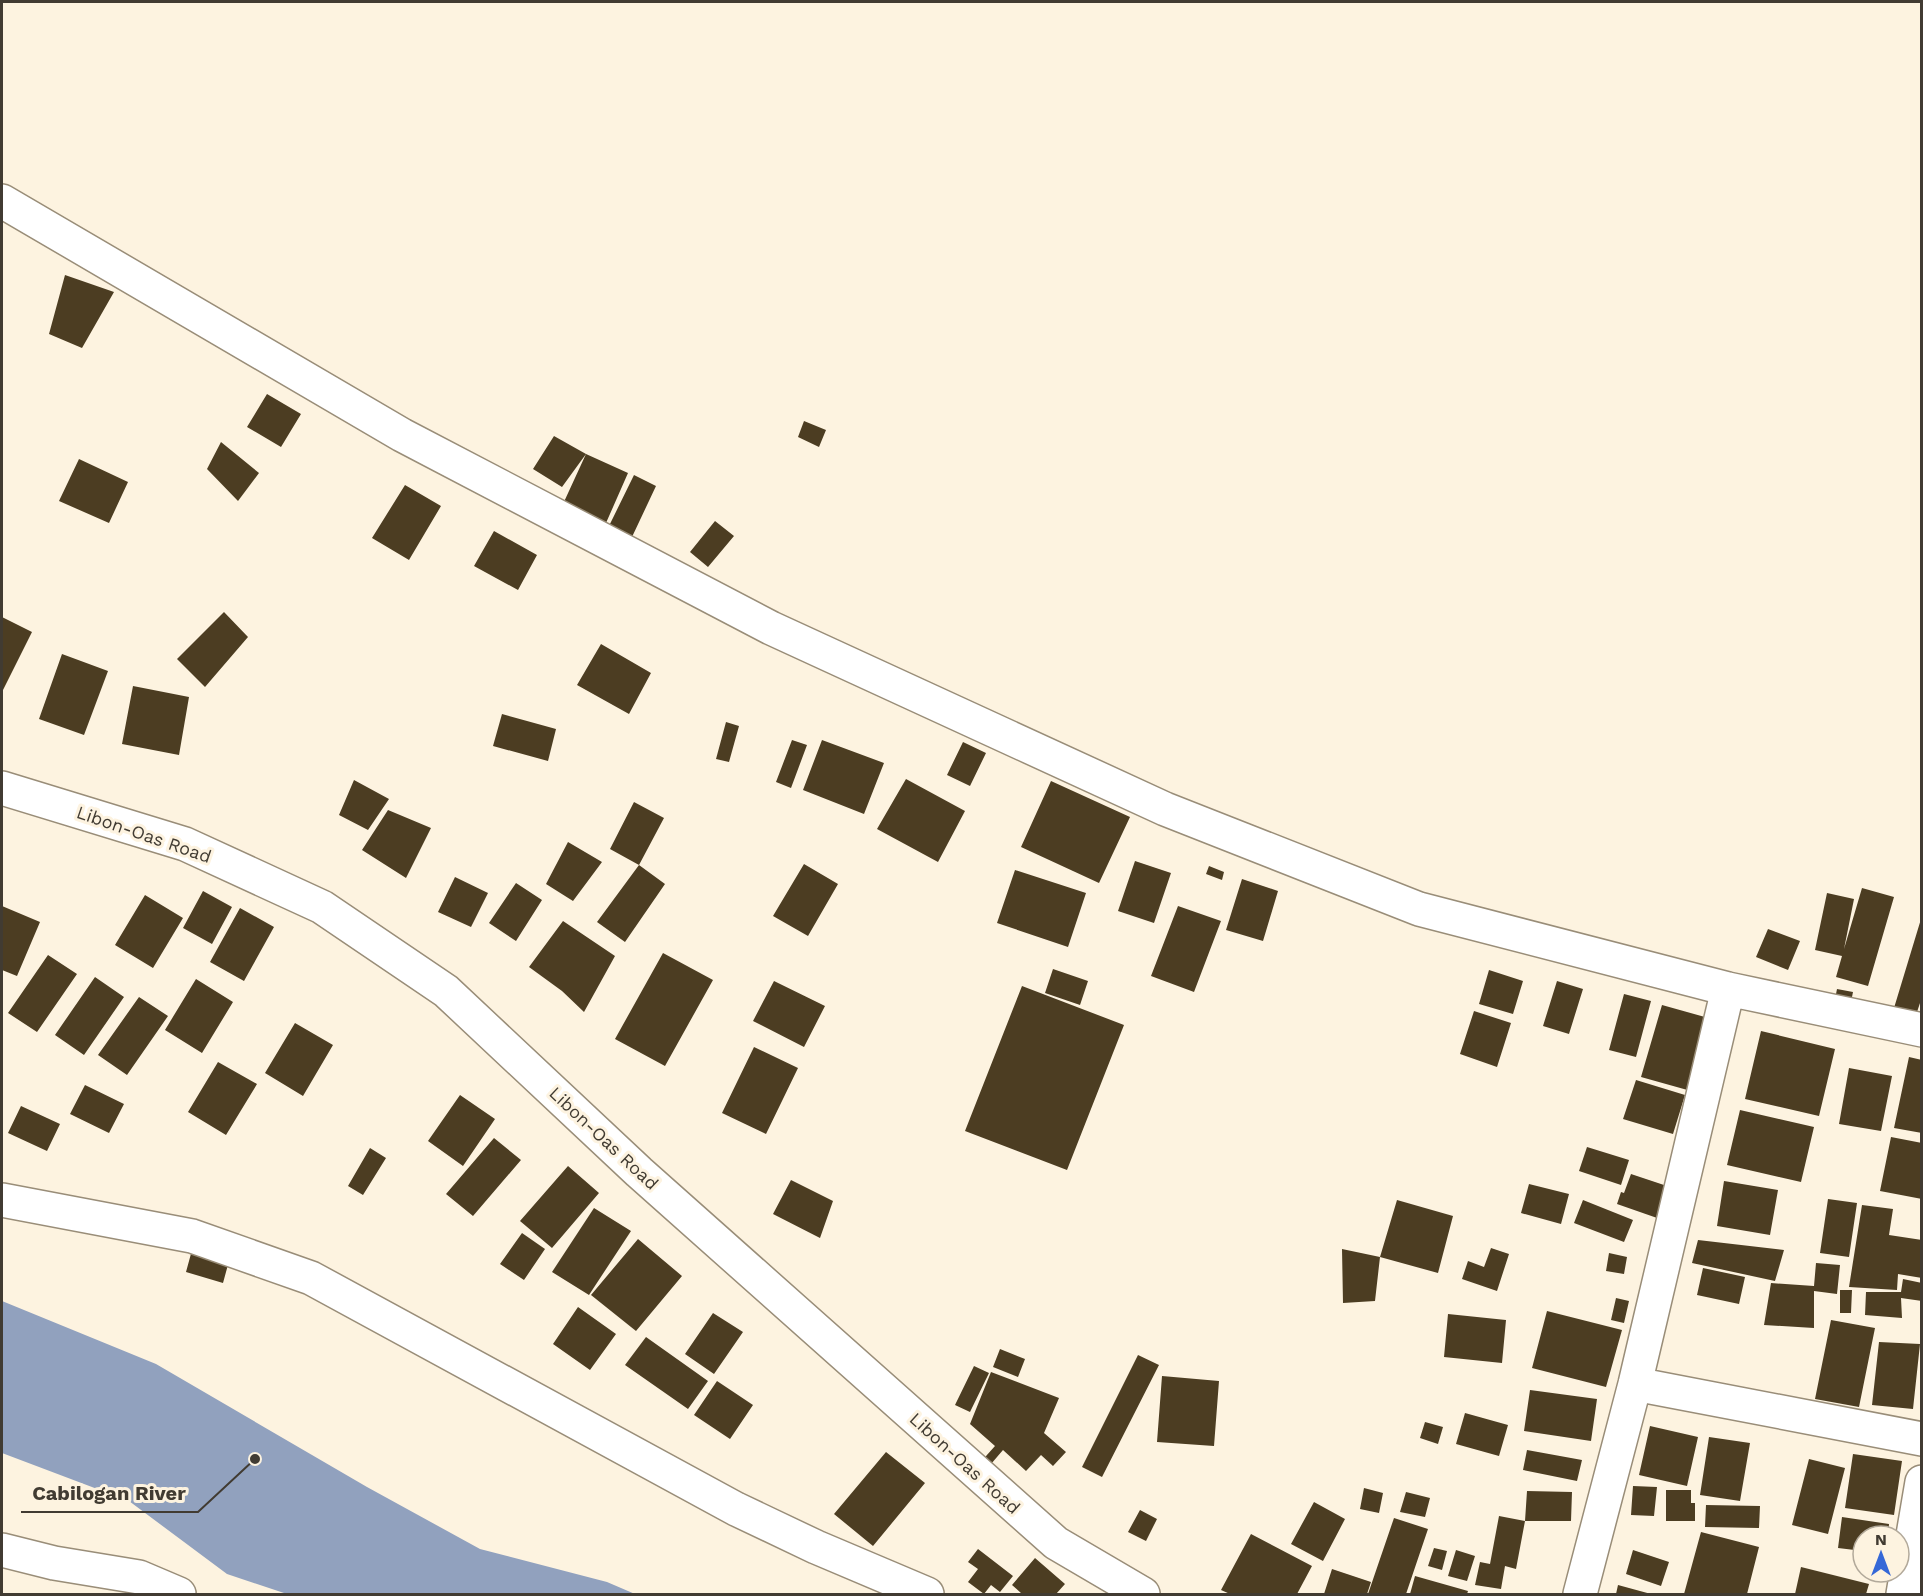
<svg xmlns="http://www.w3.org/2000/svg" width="1923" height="1596" font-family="'Work Sans',sans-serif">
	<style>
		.water { fill: #91a1be }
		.building { fill: #4c3d22 }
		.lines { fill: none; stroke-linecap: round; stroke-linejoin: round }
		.minor-casing { stroke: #998d78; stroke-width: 36 }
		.secondary-casing { stroke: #998d78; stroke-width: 36 }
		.minor { stroke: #fff; stroke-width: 33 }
		.secondary { stroke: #fff; stroke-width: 33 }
		.labels { text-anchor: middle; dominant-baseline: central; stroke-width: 6; stroke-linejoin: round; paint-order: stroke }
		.street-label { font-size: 18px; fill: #413b32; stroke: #fdf3e0 }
		.leader { fill: none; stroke: #413b32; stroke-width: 2 }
		.callout-dot { fill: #413b32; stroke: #fdf3e0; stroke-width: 2 }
		.callout-label { font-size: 20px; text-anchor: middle; font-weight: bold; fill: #413b32; stroke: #fdf3e0; stroke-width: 6; stroke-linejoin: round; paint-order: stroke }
	</style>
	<rect width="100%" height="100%" fill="#fdf3e0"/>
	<path class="water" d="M2,1301L156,1364L367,1487L480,1549L607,1582L635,1594H287L227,1574L129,1501L2,1453Z"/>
	<path class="building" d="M65,275L114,292L82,348L49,334Z
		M267,394L301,414L281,447L247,427Z
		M804,421L826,430L819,447L798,437Z
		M554,436L586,454L628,473L606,523L563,504L586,454L562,487L533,469Z
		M221,442L259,473L238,501L207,469Z
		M79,459L128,482L109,523L59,501Z
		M634,475L656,486L632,537L609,526Z
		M405,485L441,506L409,560L372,538Z
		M715,521L734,536L708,567L690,552Z
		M494,531L537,555L518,590L474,566Z
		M224,612L248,637L205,687L177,659Z
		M2,617L32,632L2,692Z
		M601,644L651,673L629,714L577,685Z
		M62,654L108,671L84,735L39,719Z
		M133,686L189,697L179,755L122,744Z
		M502,714L556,729L548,761L493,746Z
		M726,722L739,726L729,762L716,759Z
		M792,740L807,745L791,788L776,782Z
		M822,740L884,763L864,814L803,790Z
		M963,742L986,753L970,786L947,775Z
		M906,779L965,811L938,862L877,829Z
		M354,780L389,799L368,830L339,815Z
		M1051,781L1130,817L1099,883L1021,847Z
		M634,802L664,818L639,865L665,884L625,942L597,922L639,865L610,849Z
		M388,810L431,828L406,878L362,850Z
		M568,842L602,862L573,901L546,884Z
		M1135,861L1171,873L1154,923L1118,911Z
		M804,864L838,884L808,936L773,916Z
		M1209,866L1224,872L1222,880L1206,874Z
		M1015,870L1086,893L1068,947L997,923Z
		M455,877L488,893L471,927L438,912Z
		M1242,879L1278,891L1263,941L1226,930Z
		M516,883L542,900L516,941L489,923Z
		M1862,888L1894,897L1868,986L1836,977L1842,956L1815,950L1827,893L1854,899L1844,949Z
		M203,891L232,907L212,944L183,928Z
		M145,895L183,918L153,968L115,945Z
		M2,906L40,922L17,976L2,970Z
		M1178,906L1221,921L1194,992L1151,976Z
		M240,908L274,927L244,981L210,962Z
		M1921,919L1922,997L1916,1015L1894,1008Z
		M563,921L615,956L584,1012L562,991L529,967Z
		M1768,929L1800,941L1788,970L1756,957Z
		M663,953L713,980L665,1066L615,1039Z
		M48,955L77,974L37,1032L8,1013Z
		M1053,969L1088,981L1080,1005L1045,993Z
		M1489,970L1523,981L1513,1014L1479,1004Z
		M95,977L124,997L84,1055L55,1035Z
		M196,979L233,1002L202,1053L165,1030Z
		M774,981L825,1006L804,1047L753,1021Z
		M1557,981L1583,989L1569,1034L1543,1026Z
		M1022,986L1124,1025L1067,1170L965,1131Z
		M1837,989L1853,992L1851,1002L1835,999Z
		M1624,994L1651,1001L1636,1057L1609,1050Z
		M139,997L168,1016L127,1075L98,1055Z
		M1662,1005L1712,1019L1691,1091L1641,1077Z
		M1474,1011L1511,1023L1497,1067L1460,1054Z
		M295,1023L333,1045L303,1096L265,1073Z
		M1761,1031L1835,1049L1819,1116L1745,1099Z
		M754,1047L798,1068L766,1134L722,1113Z
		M1909,1057L1922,1060V1133L1894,1128Z
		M218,1062L257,1084L226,1135L188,1112Z
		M1849,1068L1892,1076L1881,1131L1839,1124Z
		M1636,1080L1685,1095L1673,1134L1623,1119Z
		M85,1085L124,1104L109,1133L70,1114Z
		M460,1095L495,1119L463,1166L428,1141Z
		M21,1106L60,1124L47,1151L8,1133Z
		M1740,1110L1814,1127L1801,1182L1727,1165Z
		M1891,1137L1922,1143V1199L1880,1191Z
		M494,1138L521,1160L473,1216L446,1194Z
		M1587,1147L1629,1160L1621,1185L1579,1171Z
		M370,1148L386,1158L363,1195L348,1186Z
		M568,1166L599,1193L552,1248L520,1221Z
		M1631,1174L1670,1187L1660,1219L1617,1204L1621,1192L1624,1193Z
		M791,1180L833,1201L820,1238L773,1214Z
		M1724,1181L1778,1190L1770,1235L1717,1226Z
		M1529,1184L1569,1194L1561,1224L1521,1213Z
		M1828,1199L1857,1203L1849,1257L1820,1253Z
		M1397,1200L1453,1216L1438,1273L1380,1257L1375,1301L1343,1303L1342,1249L1380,1257Z
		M1583,1200L1633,1220L1624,1242L1574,1223Z
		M1862,1205L1893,1209L1889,1235L1922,1240V1278L1898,1274L1897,1290L1849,1287Z
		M594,1208L631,1231L589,1295L552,1272Z
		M522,1233L545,1249L524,1280L500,1264Z
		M638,1239L682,1276L636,1331L591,1295Z
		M1698,1240L1784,1250L1775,1281L1692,1263Z
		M1491,1248L1509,1254L1497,1291L1462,1279L1468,1261L1484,1267Z
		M192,1250L229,1261L223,1283L186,1272Z
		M1609,1253L1627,1257L1624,1274L1606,1271Z
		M1816,1263L1840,1265L1837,1294L1814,1291V1328L1764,1325L1771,1283L1814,1286Z
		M1703,1268L1745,1277L1739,1304L1697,1295Z
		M1903,1279L1922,1283V1301L1901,1298L1902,1318L1865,1315L1866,1292H1901Z
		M1840,1290H1852L1851,1313H1840Z
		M1616,1298L1629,1301L1624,1323L1611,1320Z
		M578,1307L616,1334L590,1370L553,1344Z
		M1547,1311L1622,1330L1606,1387L1532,1368Z
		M713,1313L743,1332L714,1374L685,1354Z
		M1448,1314L1506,1320L1502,1363L1444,1357Z
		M1831,1320L1875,1328L1859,1407L1815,1399Z
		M646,1337L708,1381L688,1409L625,1365Z
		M1879,1342L1920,1344L1913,1409L1872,1405Z
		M1000,1349L1025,1359L1018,1377L993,1367Z
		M1138,1355L1159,1365L1102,1477L1082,1467Z
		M974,1366L989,1373L970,1412L955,1405Z
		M991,1372L1059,1398L1044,1433L1066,1452L1053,1466L1041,1455L1026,1471L1003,1450L985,1471L978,1465L995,1446L970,1424Z
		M1162,1376L1219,1381L1214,1446L1157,1442Z
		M717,1381L753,1405L730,1439L694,1415Z
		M1530,1390L1597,1399L1591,1441L1524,1431Z
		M1465,1413L1508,1425L1499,1456L1456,1444Z
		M1425,1422L1443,1427L1438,1444L1420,1438Z
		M1650,1426L1698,1437L1687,1486L1639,1475Z
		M1709,1437L1750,1443L1740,1501L1700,1495Z
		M1527,1450L1582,1460L1577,1481L1523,1470Z
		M886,1452L925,1483L873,1546L834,1514Z
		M1853,1454L1902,1461L1894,1515L1845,1508Z
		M1809,1459L1845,1468L1828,1534L1792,1525Z
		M1633,1486L1657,1487L1654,1516L1631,1515Z
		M1364,1488L1383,1493L1379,1513L1360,1509Z
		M1666,1490H1691V1503H1695V1521H1666Z
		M1527,1491L1572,1492L1571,1521H1525Z
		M1406,1492L1430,1498L1425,1517L1400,1512Z
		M1314,1502L1345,1519L1323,1561L1291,1544Z
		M1706,1505L1760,1506L1759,1528L1705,1527Z
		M1140,1510L1157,1519L1146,1541L1128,1532Z
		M1499,1516L1525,1521L1516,1569L1505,1566L1501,1589L1475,1585L1480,1562L1490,1564Z
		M1842,1517L1889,1524L1888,1536H1863V1551L1838,1548Z
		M1394,1518L1428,1529L1406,1594H1368Z
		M1701,1532L1759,1547L1747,1594H1684Z
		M1251,1534L1312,1566L1297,1594H1230L1221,1590Z
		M1434,1548L1447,1551L1442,1570L1428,1566Z
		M978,1549L1013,1576L1000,1592L991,1585L984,1594L968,1582L978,1569L968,1562Z
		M1456,1550L1475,1556L1467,1581L1448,1576Z
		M1633,1550L1669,1562L1661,1586L1626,1574Z
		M1035,1558L1065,1584L1056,1594H1019L1021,1593L1012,1585Z
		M1801,1567L1869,1584L1866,1594H1795Z
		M1332,1569L1371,1582L1367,1594H1324Z
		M1415,1576L1468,1591L1467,1594H1410Z
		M1618,1585L1651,1594H1616Z"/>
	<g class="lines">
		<g class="minor-casing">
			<path id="minor" d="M2,201L402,435L771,628L1165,809L1419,909L1728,989L1922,1030
				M2,1200L192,1236L311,1278L736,1509L816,1547L927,1594
				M1635,1384L1922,1439
				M2,1550L54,1563L139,1577L179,1594
				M1580,1594L1635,1384L1728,989
				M1903,1594L1922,1482"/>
		</g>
		<g class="secondary-casing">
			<path id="secondary" d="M2,788L185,844L322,907L446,991L639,1172L1056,1543L1143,1594"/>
		</g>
		<use href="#minor" class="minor"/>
		<use href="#secondary" class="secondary"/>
	</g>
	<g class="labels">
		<g class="street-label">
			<text transform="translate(144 834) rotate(19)">Libon-Oas Road</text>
			<text transform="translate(604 1138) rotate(43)">Libon-Oas Road</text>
			<text transform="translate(965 1463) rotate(42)">Libon-Oas Road</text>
		</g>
	</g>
	<path class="leader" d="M255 1459L198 1512H21"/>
	<circle class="callout-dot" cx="255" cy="1459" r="6"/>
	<g class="callout-label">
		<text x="109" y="1500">Cabilogan River</text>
	</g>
	<rect width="1923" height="1596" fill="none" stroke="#413b32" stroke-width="6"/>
	<g transform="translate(1881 1554)"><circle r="28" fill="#fdf3e0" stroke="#b2a99a" stroke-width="1.5"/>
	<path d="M0-4.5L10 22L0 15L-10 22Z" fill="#3568d7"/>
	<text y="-9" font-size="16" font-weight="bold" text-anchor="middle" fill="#413b32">N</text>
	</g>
</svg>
